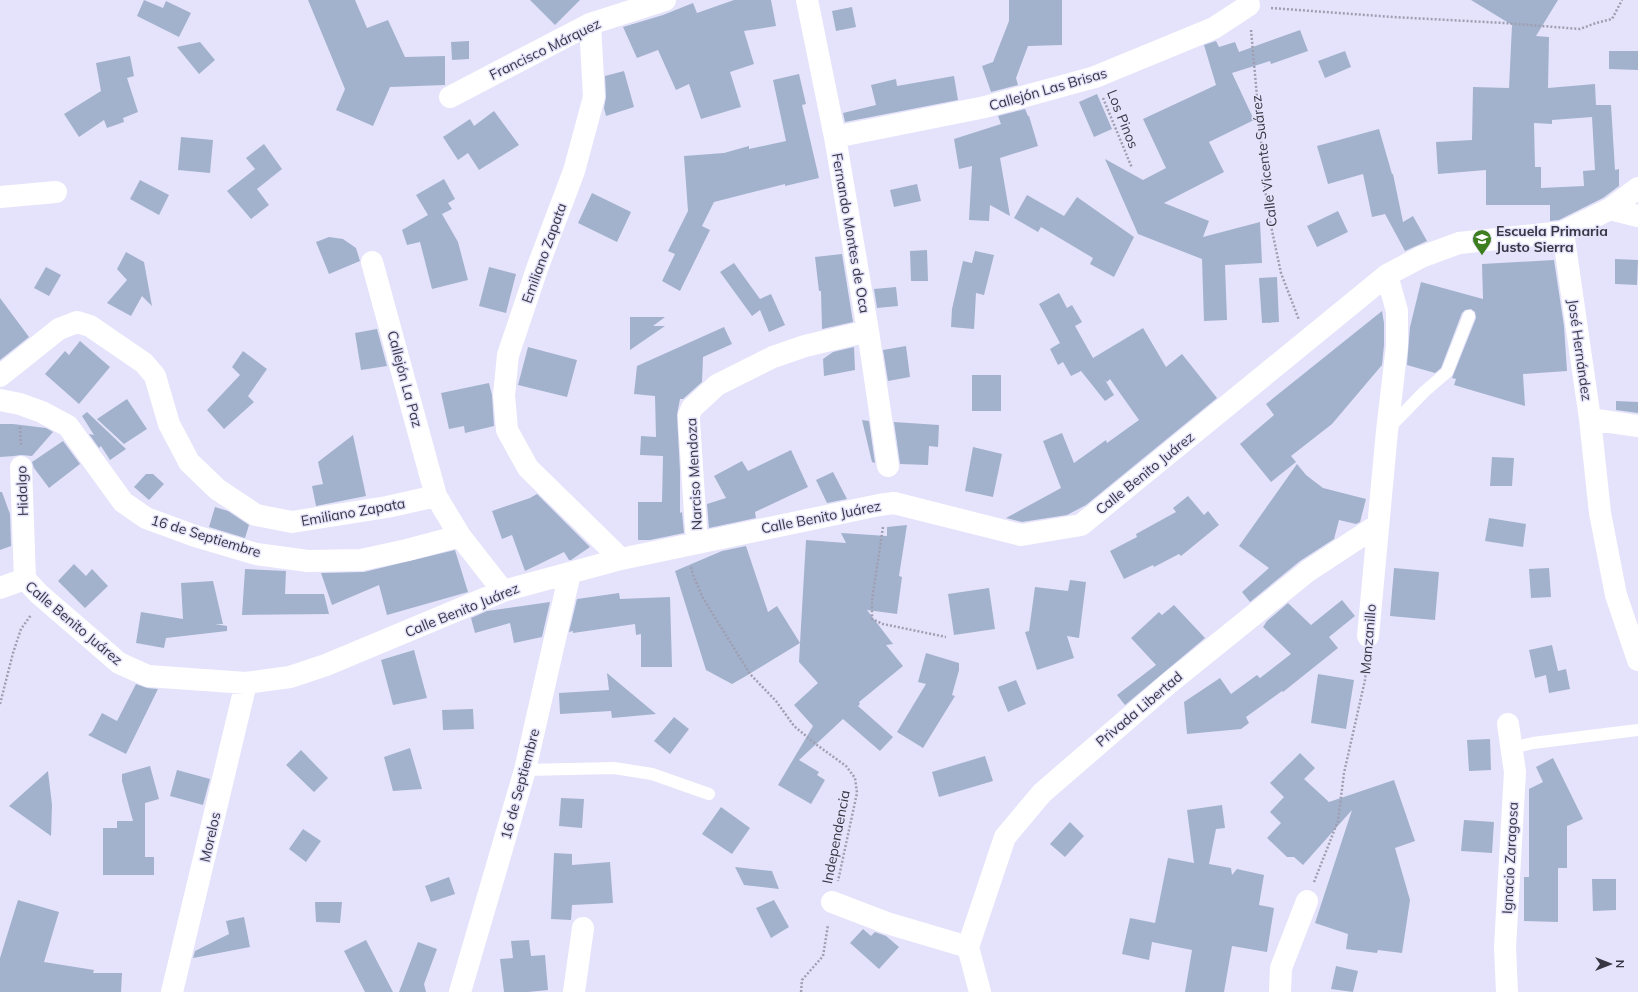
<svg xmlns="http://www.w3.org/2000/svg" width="1638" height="992" font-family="Mulish,sans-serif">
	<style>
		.building { fill: #a2b2cc; fill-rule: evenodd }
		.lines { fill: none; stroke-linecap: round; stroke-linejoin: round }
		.path { stroke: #a09eb1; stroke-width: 2.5; stroke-dasharray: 2 2; stroke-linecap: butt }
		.service { stroke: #fff; stroke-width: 12 }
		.minor { stroke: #fff; stroke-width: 22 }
		.labels { text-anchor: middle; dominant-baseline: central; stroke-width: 3; stroke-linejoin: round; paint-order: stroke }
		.street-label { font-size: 14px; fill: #373642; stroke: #e5e3fb }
		.poi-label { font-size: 14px; font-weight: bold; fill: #373642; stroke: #e5e3fb; text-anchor: start }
	</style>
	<rect width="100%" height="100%" fill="#e5e3fb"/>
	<path class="building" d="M144,0L163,8L166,1L191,13L179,37L137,16Z
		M308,0H355L367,28L388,20L405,57L445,56V85L390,87L373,126L336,110L345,89Z
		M530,0H580L555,25Z
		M734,0H771L776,26L744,31L754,64L730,72L741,107L701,119L689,84L676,90L658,50L637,58L623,27L663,15L693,3L697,13Z
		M1009,0H1062V45L1028,46L1016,78L1018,85L991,92L982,66L993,62L1009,21Z
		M1471,0H1558L1536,36L1549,37L1548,88L1595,84L1596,105H1611L1615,170L1619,169V186L1603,198L1559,220L1550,221V205H1486V170L1438,174L1436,142L1472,140L1473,87L1509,88L1512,25ZM1592,117L1595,170L1583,171L1584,186L1541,188V167H1535L1534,123L1552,124V120Z
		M852,7L856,27L836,31L832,11Z
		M1300,30L1308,51L1271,64L1270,61L1232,73L1254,120L1209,142L1224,172L1164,203L1209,221L1203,237L1260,222L1262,263L1225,265L1227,320L1204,321L1202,259L1138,234L1105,159L1143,180L1166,168L1143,119L1216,85L1204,45L1216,41L1219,47L1235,42L1239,52Z
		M469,41V59L452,60L451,42Z
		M200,42L215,60L199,74L177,47Z
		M1345,51L1351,67L1325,78L1318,61Z
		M1609,51H1638V70L1609,69Z
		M130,56L134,76L127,78L138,112L123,118L124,122L107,128L104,120L79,137L64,114L101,91L96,63Z
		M624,71L634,107L606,116L604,108L606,97L605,76Z
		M799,74L806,104L802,105L819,178L785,186V184L714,202L702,226L710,230L680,291L662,281L675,254L668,251L688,211L684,156L724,153L749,146V149L786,141L773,80Z
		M954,76L958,100L845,122L843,113L876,105L871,85L896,79L897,86Z
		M1097,94L1112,129L1094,137L1079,102Z
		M1025,109L1028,116H1029L1038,146L1000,158L1010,216L990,205L989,221L969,220L972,166L959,169L954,139L1001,124L998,116Z
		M494,111L519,145L479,170L468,153L458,160L443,137L470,119L474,126Z
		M1379,129L1392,174H1393L1403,222L1413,216L1427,241L1405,251L1385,214L1372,217L1363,174L1328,184L1317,146Z
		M181,137L213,140L210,173L178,170Z
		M264,144L282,169L257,189L269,205L251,219L227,191L255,169L246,158Z
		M444,179L455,199L448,203L452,209L442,214L458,242L468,280L432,289L420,242L407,245L402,230L428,215L416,195Z
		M140,180L169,195L159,215L130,199Z
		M917,184L921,201L894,207L890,190Z
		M592,193L631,212L617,242L578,223Z
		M1027,195L1064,216L1077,197L1134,237L1114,277L1090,264L1093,258L1041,227L1038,232L1014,218Z
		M1338,211L1348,232L1317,247L1307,226Z
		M329,237L343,239L356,248L360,261L329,274L316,242Z
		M927,250L928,281H911L910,251Z
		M975,251L994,255L984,295L976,293L974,329L951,327L952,309L963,261L972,263Z
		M126,252L144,262L152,306L142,296L131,316L107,303L127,280L117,269Z
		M842,254L853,322L822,329L821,291H819L815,257Z
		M1615,259L1638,260L1637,285L1615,284Z
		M1554,260L1564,326L1567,371L1523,374L1525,406L1454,385L1456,379L1452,378L1476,318L1475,312L1471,309L1465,310L1462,313L1441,368L1435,373L1407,365L1410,327L1421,282L1483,299L1482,264Z
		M734,263L760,299L771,294L785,325L769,332L760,310L752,316L720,272Z
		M46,267L61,275L49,296L34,288Z
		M489,267L516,274L506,313L479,306Z
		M1277,277L1279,322L1262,323L1259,278Z
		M896,287L898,306L877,308L874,289Z
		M1059,293L1067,308L1072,305L1082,322L1075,326L1093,358L1143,328L1166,367L1182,354L1217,398L1086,505L1067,515L1022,522L1006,518L1061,488L1043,441L1062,433L1074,463L1106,440L1107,443L1139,420L1110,379L1107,382L1105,380L1114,395L1105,401L1081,371L1071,376L1063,362L1058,365L1050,349L1060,343L1039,304Z
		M0,298L29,337L0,360Z
		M1382,311L1384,323V345L1382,365L1332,424L1291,456L1296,462L1271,482L1240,444L1274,415L1266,404Z
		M630,317H665L653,326H665L630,350Z
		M724,327L732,344L703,357L702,382L683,399H680L677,415L680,471V513L682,512L684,533L650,540H638V502H662L663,456L640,455L641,436L656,437L655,396L634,394L637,366Z
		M377,329L387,366L361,370L355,333Z
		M80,341L110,367L79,404L45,374L65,351L69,355Z
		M906,346L910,377L888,381L883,350Z
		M528,347L577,360L567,397L518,385Z
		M854,347L855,370L824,376L823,359L833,352Z
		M243,351L267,369L248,396L254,402L224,429L207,410L240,375L232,367Z
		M972,375H1001V411H972Z
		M489,383L492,395L494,426L465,433L464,426L449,429L441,393Z
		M127,399L147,429L124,444L97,419Z
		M1616,401L1638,402V413L1616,410Z
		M87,412L126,449L110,460L101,446L99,448L89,434L94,435L82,416Z
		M862,420L869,421L875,463L872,462Z
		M894,422L939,425L938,447L929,446L928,465L900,464Z
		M0,424H13L46,428L53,432L32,456L21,455L14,456L0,457Z
		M353,435L366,496L316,506L312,486L323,484L318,462Z
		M63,441L80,464L49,488L34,468L32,462Z
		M973,447L1002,454L993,497L965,491Z
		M791,450L808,487L755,512L756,518L709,528L707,504L726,498L714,476L742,461L748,471Z
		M1492,457L1514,458L1512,486H1490Z
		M1297,464L1306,475L1323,488L1366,499L1360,522L1356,524L1339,520L1334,539L1300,561L1250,602L1242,592L1269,568L1239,546Z
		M833,472L847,499L827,503L816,480Z
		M146,474H153L164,484L149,500L134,487Z
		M0,492H2L10,514L11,546L0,550Z
		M537,494L590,547L571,560H569L564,552L525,571L512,535L502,539L492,511L530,498Z
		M1188,496L1204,515L1208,511L1219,525L1181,556L1179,554L1154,567L1153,565L1124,579L1110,551L1137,537L1136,534L1176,512L1173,508Z
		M215,507L228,511L249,525L245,538L209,527Z
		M1489,518L1526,524L1523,547L1485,541Z
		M907,525L899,576L902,577L897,614L867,610L893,644L886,645L903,666L859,702L860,704L858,706L893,737L880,751L843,719L799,760L819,772L817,775L825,780L811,804L778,785L813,726L794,705L818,683L799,662L800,643L746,676L732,684L706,670L675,571L722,551L746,546L768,612L777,606L800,643L806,540L846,543L841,533L887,536V527Z
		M455,550L468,592L387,615L379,585L332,605L321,573L364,572Z
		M74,564L86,576L92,569L108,586L85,608L58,581Z
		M1394,568L1439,572L1435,620L1390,616Z
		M1549,568L1551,597L1531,598L1529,569Z
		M245,569L286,571L285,594H324L329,614L242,615Z
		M1070,580L1086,582L1079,638L1067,636L1074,658L1037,670L1025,632L1029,631L1035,587L1068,591Z
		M213,581L223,624H215L227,626V631L166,638L164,648L136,643L141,612L183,619L181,583Z
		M989,588L995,629L954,635L948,594Z
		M619,593L620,599L670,597L672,667H641V634L636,635L635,624L573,633V631L569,632L577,599Z
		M1342,600L1355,616L1329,637L1338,648L1283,692L1282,691L1246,717L1249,723L1241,729L1187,734L1184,702L1220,678L1231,694L1257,675L1260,678L1291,654L1263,627L1267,621L1288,603L1311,625Z
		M550,602L542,637L514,643L510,623L475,633L471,618L487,611Z
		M1174,605L1205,638L1125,705L1117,695L1156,665L1131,638L1159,612L1162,615Z
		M1552,645L1558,671L1566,669L1570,689L1549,693L1546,675L1535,678L1529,650Z
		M414,650L427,698L393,705L381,660Z
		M926,653L959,663V670L952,695L955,696L923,748L897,732L926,684L918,682Z
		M607,673L656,714L612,718L611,711L560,714L559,693L609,690Z
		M1318,674L1354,680L1346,729L1311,723Z
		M1016,680L1026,704L1008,712L998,687Z
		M136,684L147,688L158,689L126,754L88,735L92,732L102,713L117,721Z
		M473,709L474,729L443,730L442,710Z
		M674,717L689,729L670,754L654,741Z
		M1490,739L1491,770L1469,771L1467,740Z
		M410,748L422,789L393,791L384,757Z
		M301,750L328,778L314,792L286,765Z
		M1300,753L1315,768L1304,779L1329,802L1394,780L1415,841L1395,848L1410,900L1402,953L1378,950L1377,953L1346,949L1348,934L1315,923L1352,810L1303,865L1294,857H1287L1267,838L1281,823L1270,812L1284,797L1270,783Z
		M985,756L993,781L939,797L932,772Z
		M1553,758L1583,819L1567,826V868H1558V922L1524,921V877H1529V789L1543,782L1536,767Z
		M150,766L159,799L145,803V857H154V875H103V828H117V821H133L122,781V774Z
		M177,770L210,779L203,805L170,796Z
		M48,771L52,805L51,836L9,806Z
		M561,798L584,799L582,828L559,826Z
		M1222,805L1225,828L1216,829L1209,864L1231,868L1232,875L1237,869L1264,875L1259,905L1274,908L1267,952L1232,946L1224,992H1185L1192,950L1152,942L1149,960L1122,954L1130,918L1155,923L1168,858L1194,863L1187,810Z
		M721,807L750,828L732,854L702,834Z
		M1464,820L1494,822L1492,853L1461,851Z
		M1070,822L1084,836L1065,857L1050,844Z
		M303,829L321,841L306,862L289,849Z
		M554,853L572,854V865L610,862L613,903L572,905L571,920L551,919Z
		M735,867L772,871L779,889L744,885Z
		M449,877L455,894L431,902L425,886Z
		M1592,879H1616V910L1593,911Z
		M18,900L59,912L44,962L94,970L93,973H122L121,992H0V958Z
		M774,900L789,927L771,938L756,908Z
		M315,902H342L340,923L316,922Z
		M244,917L250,947L193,958L195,951L229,934L226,921Z
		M863,929L871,936L875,932L886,936L899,947L879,969L850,943Z
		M366,940L393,992H365L344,951Z
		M529,940L531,956L545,955L548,990L528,992H504L500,959L513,958L511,941Z
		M418,942L437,949L424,984L426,992H399Z
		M1336,966L1358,971L1353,992L1331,989Z"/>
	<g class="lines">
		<path class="path" d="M1271,8L1393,17L1504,23L1580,29L1596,23L1612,19L1622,0
			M1251,30L1267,207L1281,273L1299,320
			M1103,98L1132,168
			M20,427L21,446
			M883,527L872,600V619L883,624L946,637
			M691,567L693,575L703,598L750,674L776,701L794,726L817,745L846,766L855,778L857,793L838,881
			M0,704L13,653L21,629L31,615
			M1314,882L1338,821L1344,773L1365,680L1367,658
			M801,992L802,980L823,956L828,925"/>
		<path class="service" d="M1389,428L1424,392L1447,372L1469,316
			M1512,748L1533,743L1638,730
			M525,770L614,768L652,774L709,794"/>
		<path class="minor" d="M807,0L835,137L868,331L888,466
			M590,24L594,97L574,171L538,266L508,355L504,395L507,430L528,468L621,559
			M450,97L590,24L665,0
			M835,137L985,107L1095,77L1214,28L1249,5L1247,0
			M0,197L56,192
			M1610,209L1638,216
			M1563,232L1590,419L1638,426
			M372,262L436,496
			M0,376L59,329L77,322L90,326L144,363L155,376L169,424L189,462L217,489L256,515L292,522L387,507L436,496L460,536
			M0,400L20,404L42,412L68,426L123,502L146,518L195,536L256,554L308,561L361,560L407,550L460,536L503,591
			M1590,419L1600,513L1616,595L1638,660
			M21,467L25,579
			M697,543L689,421V415L692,408L717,385L773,357L805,346L868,331
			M0,588L25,579L39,594L119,663L148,676L246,683L290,677L326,665L503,591L621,559L879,505L894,503L1021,535L1081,525L1387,275L1421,257L1459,243L1563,232L1610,209L1638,188
			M1368,636L1387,431L1397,346V311L1387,275
			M832,902L887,923L968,947
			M968,947L1005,837L1042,793L1168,684L1308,571L1378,525
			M968,947L980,992
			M172,992L246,683
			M460,992L525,770L570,573
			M574,992L583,928
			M1280,992L1281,968L1307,901
			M1507,992L1505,947L1515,772L1508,724"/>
	</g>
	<defs>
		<g id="school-pin" transform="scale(1)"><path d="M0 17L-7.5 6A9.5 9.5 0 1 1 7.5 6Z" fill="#3d7e1f" stroke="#e5e3fb"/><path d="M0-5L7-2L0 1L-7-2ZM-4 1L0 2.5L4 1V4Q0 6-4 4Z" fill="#fff"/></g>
	</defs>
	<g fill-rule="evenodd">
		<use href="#school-pin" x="1482" y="239"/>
	</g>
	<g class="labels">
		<g class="street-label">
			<text transform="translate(545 49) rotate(-26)">Francisco Márquez</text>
			<text transform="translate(1048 89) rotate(-16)">Callejón Las Brisas</text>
			<text transform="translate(1123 119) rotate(68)">Los Pinos</text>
			<text transform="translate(1264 161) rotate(-97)">Calle Vicente Suárez</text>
			<text transform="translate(851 233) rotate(80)">Fernando Montes de Oca</text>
			<text transform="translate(544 253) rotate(-70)">Emiliano Zapata</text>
			<text transform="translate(1580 350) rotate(82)">José Hernández</text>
			<text transform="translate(405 379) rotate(75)">Callejón La Paz</text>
			<text transform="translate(1145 473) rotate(-39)">Calle Benito Juárez</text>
			<text transform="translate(694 474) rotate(-93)">Narciso Mendoza</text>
			<text transform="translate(22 491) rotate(-92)">Hidalgo</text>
			<text transform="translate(353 512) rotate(-10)">Emiliano Zapata</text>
			<text transform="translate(821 517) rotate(-11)">Calle Benito Juárez</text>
			<text transform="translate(206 536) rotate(17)">16 de Septiembre</text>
			<text transform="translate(462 610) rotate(-22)">Calle Benito Juárez</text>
			<text transform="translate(74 623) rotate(40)">Calle Benito Juárez</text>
			<text transform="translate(1368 639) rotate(-85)">Manzanillo</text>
			<text transform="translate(1139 709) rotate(-40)">Privada Libertad</text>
			<text transform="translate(520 784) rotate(-75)">16 de Septiembre</text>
			<text transform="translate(210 837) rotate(-77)">Morelos</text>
			<text transform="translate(836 837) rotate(-79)">Independencia</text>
			<text transform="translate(1510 858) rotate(-87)">Ignacio Zaragosa</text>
		</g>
		<g class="poi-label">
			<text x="1496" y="231">Escuela Primaria<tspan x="1496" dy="16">Justo Sierra</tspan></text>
		</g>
	</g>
	<g transform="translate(1610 964) rotate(90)" stroke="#e5e3fb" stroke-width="3" paint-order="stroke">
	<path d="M0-3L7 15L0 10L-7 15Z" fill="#373642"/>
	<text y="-6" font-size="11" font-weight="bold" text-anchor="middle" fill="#373642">N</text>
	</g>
</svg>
